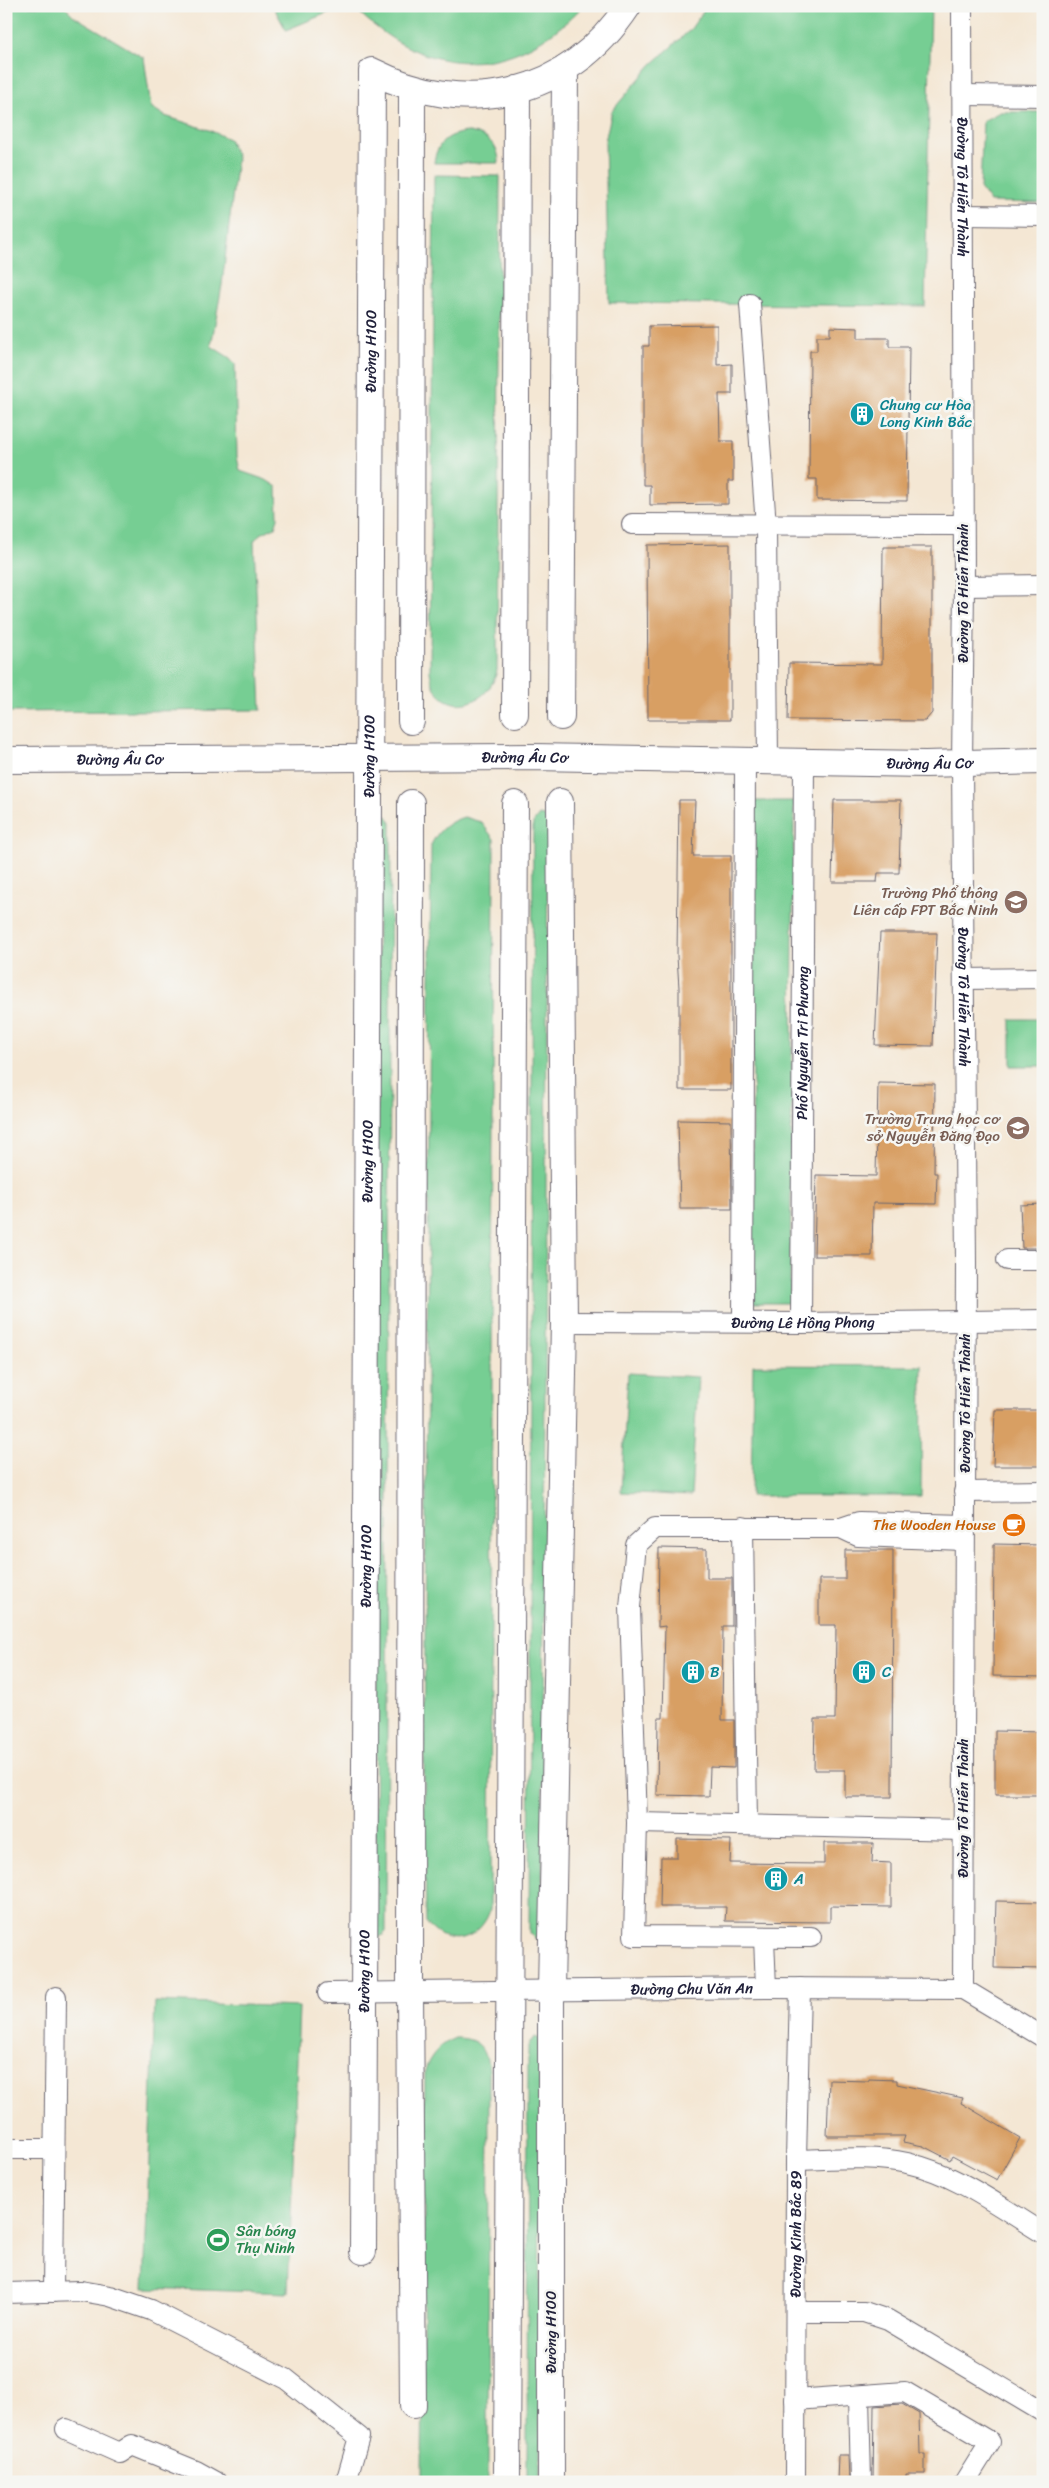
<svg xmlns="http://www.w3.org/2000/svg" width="1049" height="2488" font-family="Sriracha,sans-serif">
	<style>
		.green { fill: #76ce93; stroke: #4c7867 }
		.building { fill: #d89f64 }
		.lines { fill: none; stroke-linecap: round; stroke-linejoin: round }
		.minor-casing { stroke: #6c6771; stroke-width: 22 }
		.major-casing { stroke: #6c6771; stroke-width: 28 }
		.minor { stroke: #fff; stroke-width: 20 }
		.major { stroke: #fff; stroke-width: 26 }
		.labels { text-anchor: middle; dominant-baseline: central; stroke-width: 5; stroke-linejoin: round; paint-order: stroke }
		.street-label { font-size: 15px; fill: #22223b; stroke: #f6f6f2 }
		.culture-label { font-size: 15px; fill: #0d838f; stroke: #f6f6f2; text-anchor: start }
		.education-label { font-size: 15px; fill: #785e54; stroke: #f6f6f2; text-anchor: end }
		.food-label { font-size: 15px; fill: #c56008; stroke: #f6f6f2; text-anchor: end }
		.leisure-label { font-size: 15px; fill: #27864d; stroke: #f6f6f2; text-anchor: start }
	</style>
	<rect width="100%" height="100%" fill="#f6f6f2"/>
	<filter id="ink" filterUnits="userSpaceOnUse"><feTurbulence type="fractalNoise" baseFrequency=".02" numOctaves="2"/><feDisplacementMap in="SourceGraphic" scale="10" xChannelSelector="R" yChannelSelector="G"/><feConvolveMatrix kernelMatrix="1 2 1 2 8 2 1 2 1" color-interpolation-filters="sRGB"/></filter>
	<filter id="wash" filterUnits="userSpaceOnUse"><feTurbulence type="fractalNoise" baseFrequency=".0096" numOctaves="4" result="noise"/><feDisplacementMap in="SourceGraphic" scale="20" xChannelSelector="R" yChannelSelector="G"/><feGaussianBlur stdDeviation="1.12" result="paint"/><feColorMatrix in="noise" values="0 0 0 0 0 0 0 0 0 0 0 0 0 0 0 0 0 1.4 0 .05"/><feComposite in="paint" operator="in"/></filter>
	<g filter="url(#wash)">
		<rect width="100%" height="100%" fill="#f4e7d4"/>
		<path class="green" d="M6,6H64L74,16L144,58L151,107L165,116L209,130L229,139L237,157L222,285L211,346L230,358L235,364L237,457L240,471L266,480L277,487L278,518L275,527L259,535L254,541L261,710L6,712Z
			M273,6H330L332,11L286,30Z
			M353,6H583C513,81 424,80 353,6Z
			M707,6H931L925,306L609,303L605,141L612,111L651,65L690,30Z
			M1000,112H1043V203L990,202L980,188L983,121Z
			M469,132C486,135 499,144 499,163H434C436,143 449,133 469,132Z
			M434,175L500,176L497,670C489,710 435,719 430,671Z
			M755,801H794L790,1303H751Z
			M382,815L387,816L391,823L386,1932L378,1939L375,1937L378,818Z
			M539,815L544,816L548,823L542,1932L535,1939L529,1933L533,823Z
			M464,817L481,822L494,839L490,1910C480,1941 446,1950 426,1922L424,1773L431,845C438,830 448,822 464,817Z
			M1011,1019H1043V1066H1011Z
			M753,1365L922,1366L921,1496H751Z
			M628,1373L698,1377L691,1496L621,1492Z
			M155,2002L299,2007L288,2293L144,2288Z
			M534,2037L539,2039L540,2482H527L528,2046Z
			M455,2038C479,2038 486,2048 489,2070L488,2482H422L425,2070C430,2055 441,2044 455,2038Z"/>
		<g id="blocks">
			<path class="building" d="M717,325V365L732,364V394H719L720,441H733V481H728V504L650,505V485H643V346H649V326Z
				M830,327L858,328V338H889V347H909L907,501L817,500V479H809L810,351H817V336H830Z
				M730,544V720H648L647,545Z
				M883,547H932V713L925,721L788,720L789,663L882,664Z
				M679,800H695L693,856H731V1090H679V988L677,956Z
				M834,800H901L899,873H878L877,882H832Z
				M880,933H937L933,1046L875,1045Z
				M878,1083L935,1084L934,1173H937L936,1204L873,1203L872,1256H814L816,1175L876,1176Z
				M678,1120L731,1121L732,1209H680Z
				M1043,1204V1248H1022L1020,1205Z
				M995,1410H1043V1466H993Z
				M994,1544L1043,1545V1677L993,1676Z
				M659,1548L707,1549V1578H732V1626H723L722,1720H734V1768L710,1767L709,1796L657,1795L658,1718H663L665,1626L658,1627Z
				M845,1550H893L892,1797H845V1770H814L815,1719H835L836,1625H819V1579H845Z
				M995,1731L1043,1732V1795H995Z
				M677,1839L731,1840L730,1863L824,1864V1843H873L872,1862L891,1863V1907L830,1906V1922L725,1921L726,1907H660L661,1857H677Z
				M996,1901L1043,1902V1969L994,1968Z
				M869,2079L897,2080V2084L963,2098L961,2103L1020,2138L997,2180L952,2156L950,2160L923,2146L903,2142L905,2136H827L829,2080L869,2081Z
				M902,2404L919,2414L920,2454H925V2474H906V2482H873L874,2406Z
				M838,2455H848L849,2482H837Z"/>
		</g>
	</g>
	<g filter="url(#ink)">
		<use href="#blocks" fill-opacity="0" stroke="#6c6771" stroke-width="1"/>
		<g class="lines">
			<g class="minor-casing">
				<g id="minor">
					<path id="s1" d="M962,6L964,586L962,763L966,1263L963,1989"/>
					<path d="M964,95L1043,96"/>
					<path d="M963,215L1043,216"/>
					<path d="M750,304L766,526L768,761"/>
					<path d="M632,524L962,525"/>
					<path d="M964,586L1043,585"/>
					<path d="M964,979L1043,978"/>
					<path d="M1007,1260H1043"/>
					<path id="s2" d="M564,1322L801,1323L1043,1320"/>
					<path d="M743,1322L745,762"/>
					<path id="s3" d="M801,1323L804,762"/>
					<path d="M964,1492L1043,1491"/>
					<path d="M743,1527L747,1824"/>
					<path d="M841,1528L858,1536L964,1540"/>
					<path d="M637,1823L634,1936L811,1937"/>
					<path d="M963,1830L637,1823L630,1607L636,1545L655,1528H841L859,1522L964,1525"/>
					<path d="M764,1938L766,1988"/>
					<path id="s4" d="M328,1993L766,1988L963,1989L1043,2037"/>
					<path d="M6,2149H54"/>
					<path d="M796,2160C833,2159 871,2155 907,2163C957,2174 1000,2207 1043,2233"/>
					<path d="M53,2292L56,1997"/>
					<path d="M6,2293L81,2291L110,2296L151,2310L286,2379L359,2437L346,2482"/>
					<path d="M796,2312H864L888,2320L1043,2412"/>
					<path d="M859,2396L861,2482"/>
					<path d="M795,2400L905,2392L990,2442L965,2482"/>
					<path d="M66,2429L120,2453L132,2445L196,2471L216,2482"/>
					<path id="s5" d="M795,2482L796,2160L800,1988"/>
				</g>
			</g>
			<g class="major-casing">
				<g id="major">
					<path d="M515,714L517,89"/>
					<path d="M561,717L565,69"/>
					<path d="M411,721L412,89"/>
					<path id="s6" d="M6,760L534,757L925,764L1043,761"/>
					<path d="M411,803L410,1992L413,2405"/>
					<path id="s7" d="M363,2251L372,71C467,119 568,97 628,6"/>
					<path d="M507,2482L515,804"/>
					<path d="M551,2482V1991L564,1322L560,802"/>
				</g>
			</g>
			<use href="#minor" class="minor"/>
			<use href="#major" class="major"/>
		</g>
	</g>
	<defs>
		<g id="building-disc" transform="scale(1.25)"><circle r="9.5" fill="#0f9aa8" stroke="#f6f6f2"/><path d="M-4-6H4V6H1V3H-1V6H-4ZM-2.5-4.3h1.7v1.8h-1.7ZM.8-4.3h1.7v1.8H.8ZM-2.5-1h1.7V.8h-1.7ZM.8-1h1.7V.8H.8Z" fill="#fff"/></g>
		<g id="school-disc" transform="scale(1.25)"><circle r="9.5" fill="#8d6e63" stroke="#f6f6f2"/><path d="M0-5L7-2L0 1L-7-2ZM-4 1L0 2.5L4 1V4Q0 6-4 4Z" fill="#fff"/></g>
		<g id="cafe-disc" transform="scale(1.25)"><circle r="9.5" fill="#e8710a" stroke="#f6f6f2"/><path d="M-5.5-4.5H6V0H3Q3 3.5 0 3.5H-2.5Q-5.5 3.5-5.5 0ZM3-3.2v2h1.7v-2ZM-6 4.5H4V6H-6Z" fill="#fff"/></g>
		<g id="stadium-disc" transform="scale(1.25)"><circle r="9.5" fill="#2e9e5b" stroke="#f6f6f2"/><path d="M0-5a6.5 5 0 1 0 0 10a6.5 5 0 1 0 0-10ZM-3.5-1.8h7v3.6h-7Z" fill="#fff"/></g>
	</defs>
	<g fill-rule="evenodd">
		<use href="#building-disc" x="862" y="414"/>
		<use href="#school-disc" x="1016" y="902"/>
		<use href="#school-disc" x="1018" y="1128"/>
		<use href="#cafe-disc" x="1014" y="1525"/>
		<use href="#building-disc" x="693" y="1672"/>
		<use href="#building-disc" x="864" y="1672"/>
		<use href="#building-disc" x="776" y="1879"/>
		<use href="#stadium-disc" x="218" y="2240"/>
	</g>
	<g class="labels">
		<g class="street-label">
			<text stroke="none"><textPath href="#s1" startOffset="181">Đường Tô Hiến Thành</textPath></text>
			<text stroke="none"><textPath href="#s7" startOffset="1900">Đường H100</textPath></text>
			<text transform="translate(963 593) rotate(-90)">Đường Tô Hiến Thành</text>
			<text stroke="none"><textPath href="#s7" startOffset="1495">Đường H100</textPath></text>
			<text stroke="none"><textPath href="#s6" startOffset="519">Đường Âu Cơ</textPath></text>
			<text stroke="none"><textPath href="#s6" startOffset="114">Đường Âu Cơ</textPath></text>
			<text stroke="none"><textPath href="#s6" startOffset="924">Đường Âu Cơ</textPath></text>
			<text stroke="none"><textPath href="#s1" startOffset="991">Đường Tô Hiến Thành</textPath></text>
			<text stroke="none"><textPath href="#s3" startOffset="280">Phố Nguyễn Tri Phương</textPath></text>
			<text stroke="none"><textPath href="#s7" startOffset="1090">Đường H100</textPath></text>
			<text stroke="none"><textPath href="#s2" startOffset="239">Đường Lê Hồng Phong</textPath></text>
			<text transform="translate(965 1403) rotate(-90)">Đường Tô Hiến Thành</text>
			<text stroke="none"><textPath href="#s7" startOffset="685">Đường H100</textPath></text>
			<text transform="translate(963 1808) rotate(-90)">Đường Tô Hiến Thành</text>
			<text stroke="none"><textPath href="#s7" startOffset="280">Đường H100</textPath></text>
			<text stroke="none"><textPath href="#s4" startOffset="364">Đường Chu Văn An</textPath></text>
			<text stroke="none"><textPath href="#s5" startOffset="248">Đường Kinh Bắc 89</textPath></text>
			<text transform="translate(551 2332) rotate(-90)">Đường H100</text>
		</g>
		<g class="culture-label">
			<text x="880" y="405">Chung cư Hòa<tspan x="880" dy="17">Long Kinh Bắc</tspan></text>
			<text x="710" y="1672">B</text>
			<text x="882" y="1672">C</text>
			<text x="794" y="1879">A</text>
		</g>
		<g class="education-label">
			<text x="998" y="893">Trường Phổ thông<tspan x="998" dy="17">Liên cấp FPT Bắc Ninh</tspan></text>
			<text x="1000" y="1119">Trường Trung học cơ<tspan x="1000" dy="17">sở Nguyễn Đăng Đạo</tspan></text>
		</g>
		<g class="food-label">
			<text x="996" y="1525">The Wooden House</text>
		</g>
		<g class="leisure-label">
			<text x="236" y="2231">Sân bóng<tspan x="236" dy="17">Thụ Ninh</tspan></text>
		</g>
	</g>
	<rect width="1049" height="2488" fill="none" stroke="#f6f6f2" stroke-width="25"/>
</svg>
